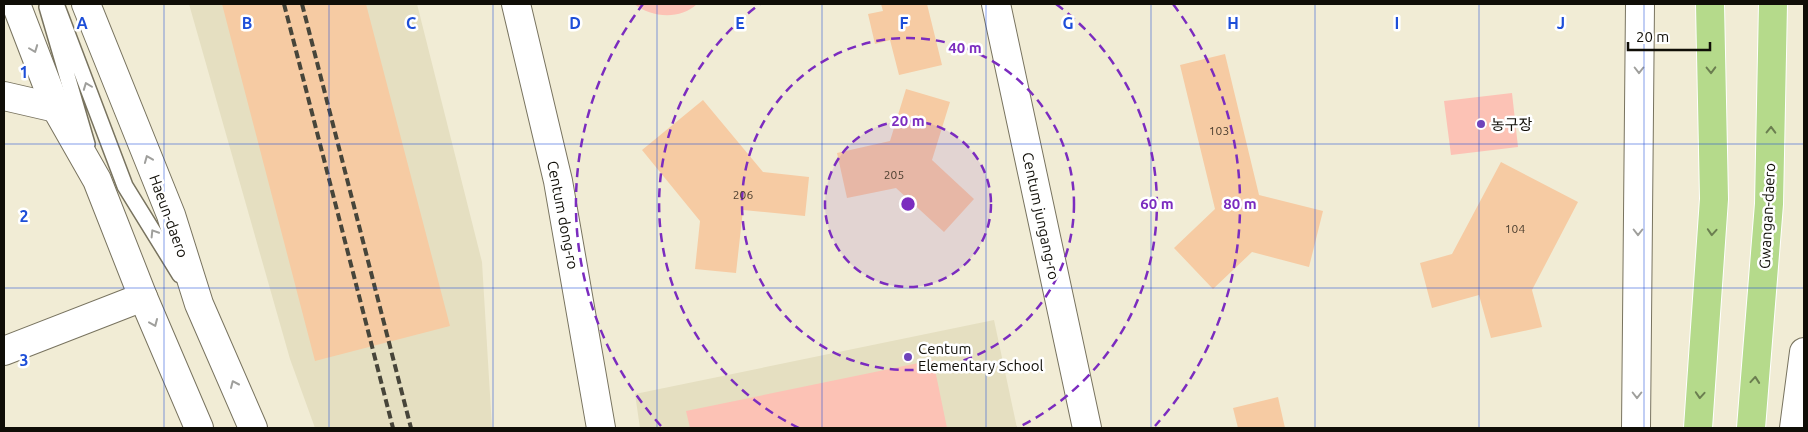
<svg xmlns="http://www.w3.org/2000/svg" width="1808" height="432" font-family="Ubuntu,'Noto Sans KR',sans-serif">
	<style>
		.built { fill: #e5dfc1 }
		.green { fill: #fcc2b5 }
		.building { fill: #f6cba3 }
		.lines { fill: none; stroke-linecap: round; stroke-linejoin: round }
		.lane-casing { stroke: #78735f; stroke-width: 18 }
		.street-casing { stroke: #78735f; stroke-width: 30 }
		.secondary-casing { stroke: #78735f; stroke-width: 30 }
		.highway-casing { stroke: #fff; stroke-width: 30 }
		.lane { stroke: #fff; stroke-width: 15 }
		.street { stroke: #fff; stroke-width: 28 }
		.secondary { stroke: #fff; stroke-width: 28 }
		.highway { stroke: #b5da8b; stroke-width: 28 }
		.rail { stroke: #47453a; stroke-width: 4; stroke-dasharray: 8 4; stroke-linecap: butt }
		.oneway { stroke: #9f9f9c }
		.oneway2 { stroke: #6b7e50 }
		.grid { fill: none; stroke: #1d4ed8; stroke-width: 1; stroke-opacity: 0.55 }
		.ring { fill: none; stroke: #7b2cbf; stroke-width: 2.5; stroke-dasharray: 9 6 }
		.poi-dot { fill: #6e43bb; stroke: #fff; stroke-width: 2 }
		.labels { text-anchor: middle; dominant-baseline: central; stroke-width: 5; stroke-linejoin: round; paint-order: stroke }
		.number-label { font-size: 12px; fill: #4a3d2e }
		.poi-label { font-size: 15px; fill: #100e07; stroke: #fff; text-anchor: start }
		.street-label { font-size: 15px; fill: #100e07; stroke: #fff }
		.grid-label { font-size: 16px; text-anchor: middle; font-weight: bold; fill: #1d4ed8; stroke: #fff; stroke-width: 5; stroke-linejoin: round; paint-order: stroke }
		.centre { fill: #7b2cbf; stroke: #fff; stroke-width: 2.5 }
		.ring-label { font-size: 15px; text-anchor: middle; font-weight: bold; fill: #7b2cbf; stroke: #fff; stroke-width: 5; stroke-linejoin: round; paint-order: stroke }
	</style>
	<rect width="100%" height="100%" fill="#f1ecd5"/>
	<path class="built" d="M189,4H417L482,262L492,428H315L290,359Z
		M994,320L1017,428H640L635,394Z"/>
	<path class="green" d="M634,4H697C680,20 652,18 634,4Z
		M1512,93L1518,147L1451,155L1444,101Z
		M933,360L947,428H690L686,411Z"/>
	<path class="building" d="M222,4H366L450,326L315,361Z
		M881,4H927L942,65L899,75L890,40L875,44L868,14L883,11Z
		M1225,54L1259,195L1323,211L1309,267L1252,252L1213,289L1174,248L1215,209L1180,65Z
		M906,89L950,102L932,160L974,199L944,232L896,188L847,198L837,153L890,141Z
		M703,100L763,172L809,177L805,216L743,210L736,273L695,269L700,221L642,150Z
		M1501,162L1578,202L1532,290L1542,327L1491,338L1479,295L1432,308L1420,263L1452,254Z
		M1278,397L1285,428H1238L1233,408Z"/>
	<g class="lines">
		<g class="lane-casing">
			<path id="lane" d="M56,4L125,186L180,275
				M47,7L87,144"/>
		</g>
		<g class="street-casing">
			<path id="street" d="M4,96L56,108
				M4,351L143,297"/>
		</g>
		<g class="secondary-casing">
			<path id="secondary" d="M16,4L56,108L97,180L143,297L199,428
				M86,4L171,215L199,304L253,428
				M516,4L558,181L601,428
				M996,4L1087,428
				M1636,428L1640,4
				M1794,428L1804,352"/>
		</g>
		<g class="highway-casing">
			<path id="highway" d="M1698,428L1714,199L1710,4
				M1751,428L1769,204L1773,4"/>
		</g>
		<use href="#lane" class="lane"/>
		<use href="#street" class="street"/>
		<use href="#secondary" class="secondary"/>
		<use href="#highway" class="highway"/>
		<path class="rail" d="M284,4L393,428
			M302,4L411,428"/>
	</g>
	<defs><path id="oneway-chevron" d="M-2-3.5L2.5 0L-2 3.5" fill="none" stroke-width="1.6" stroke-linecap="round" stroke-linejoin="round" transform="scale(1.25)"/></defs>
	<g class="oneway">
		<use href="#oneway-chevron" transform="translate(34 49) rotate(69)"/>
		<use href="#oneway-chevron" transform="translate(1639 70) rotate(90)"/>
		<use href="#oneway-chevron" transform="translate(87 86) rotate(-111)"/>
		<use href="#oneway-chevron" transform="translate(148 159) rotate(-112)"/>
		<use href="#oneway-chevron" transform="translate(1638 232) rotate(90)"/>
		<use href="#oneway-chevron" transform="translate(154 233) rotate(-122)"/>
		<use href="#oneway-chevron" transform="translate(154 323) rotate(67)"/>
		<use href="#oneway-chevron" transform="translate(234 384) rotate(-114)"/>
		<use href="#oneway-chevron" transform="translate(1637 395) rotate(90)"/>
	</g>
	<g class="oneway2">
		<use href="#oneway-chevron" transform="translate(1711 70) rotate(89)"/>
		<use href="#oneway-chevron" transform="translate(1771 130) rotate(-89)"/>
		<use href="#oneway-chevron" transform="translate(1712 232) rotate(94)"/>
		<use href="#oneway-chevron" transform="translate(1755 380) rotate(-85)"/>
		<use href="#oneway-chevron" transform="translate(1700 395) rotate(94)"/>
	</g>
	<path class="grid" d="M164,4V428M329,4V428M493,4V428M657,4V428M822,4V428M986,4V428M1151,4V428M1315,4V428M1479,4V428M1644,4V428M4,144H1804M4,288H1804"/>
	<circle cx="908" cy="204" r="83" fill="#7b2cbf" fill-opacity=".12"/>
	<g class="ring">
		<circle cx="908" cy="204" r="83"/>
		<circle cx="908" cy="204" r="166"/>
		<path d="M799 428A249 249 0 0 1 760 4M1056 4A249 249 0 0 1 1017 428"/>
		<path d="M661 426A332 332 0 0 1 643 4M1173 4A332 332 0 0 1 1155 426"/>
	</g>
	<g class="poi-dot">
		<circle cx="1481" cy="124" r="5"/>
		<circle cx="908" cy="357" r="5"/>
	</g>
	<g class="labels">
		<g class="number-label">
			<text x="1219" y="130">103</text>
			<text x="894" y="174">205</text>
			<text x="743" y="194">206</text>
			<text x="1515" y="228">104</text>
		</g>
		<g class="poi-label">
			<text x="1491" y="124">농구장</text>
			<text x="918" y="348">Centum<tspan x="918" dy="17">Elementary School</tspan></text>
		</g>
		<g class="street-label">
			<text transform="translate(563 215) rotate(79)">Centum dong-ro</text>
			<text transform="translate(169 216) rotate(70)">Haeun-daero</text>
			<text transform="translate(1041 216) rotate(78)">Centum jungang-ro</text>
			<text transform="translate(1767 216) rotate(-87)">Gwangan-daero</text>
		</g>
	</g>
	<g class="grid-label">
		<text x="82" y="29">A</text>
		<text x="247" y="29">B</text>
		<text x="411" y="29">C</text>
		<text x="575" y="29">D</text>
		<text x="740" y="29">E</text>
		<text x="904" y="29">F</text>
		<text x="1068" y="29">G</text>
		<text x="1233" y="29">H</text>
		<text x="1397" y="29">I</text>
		<text x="1561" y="29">J</text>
		<text x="24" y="78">1</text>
		<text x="24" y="222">2</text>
		<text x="24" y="366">3</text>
	</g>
	<circle cx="908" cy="204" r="8" class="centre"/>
	<g class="ring-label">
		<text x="965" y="53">40 m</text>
		<text x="908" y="126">20 m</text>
		<text x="1157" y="209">60 m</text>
		<text x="1240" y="209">80 m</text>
	</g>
	<rect width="1808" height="432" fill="none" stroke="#100e07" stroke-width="10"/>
	<path d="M1628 42v8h82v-8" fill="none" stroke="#100e07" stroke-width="2.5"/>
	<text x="1636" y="42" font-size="15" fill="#100e07" stroke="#ffffff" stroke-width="4" paint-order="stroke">20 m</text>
</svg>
